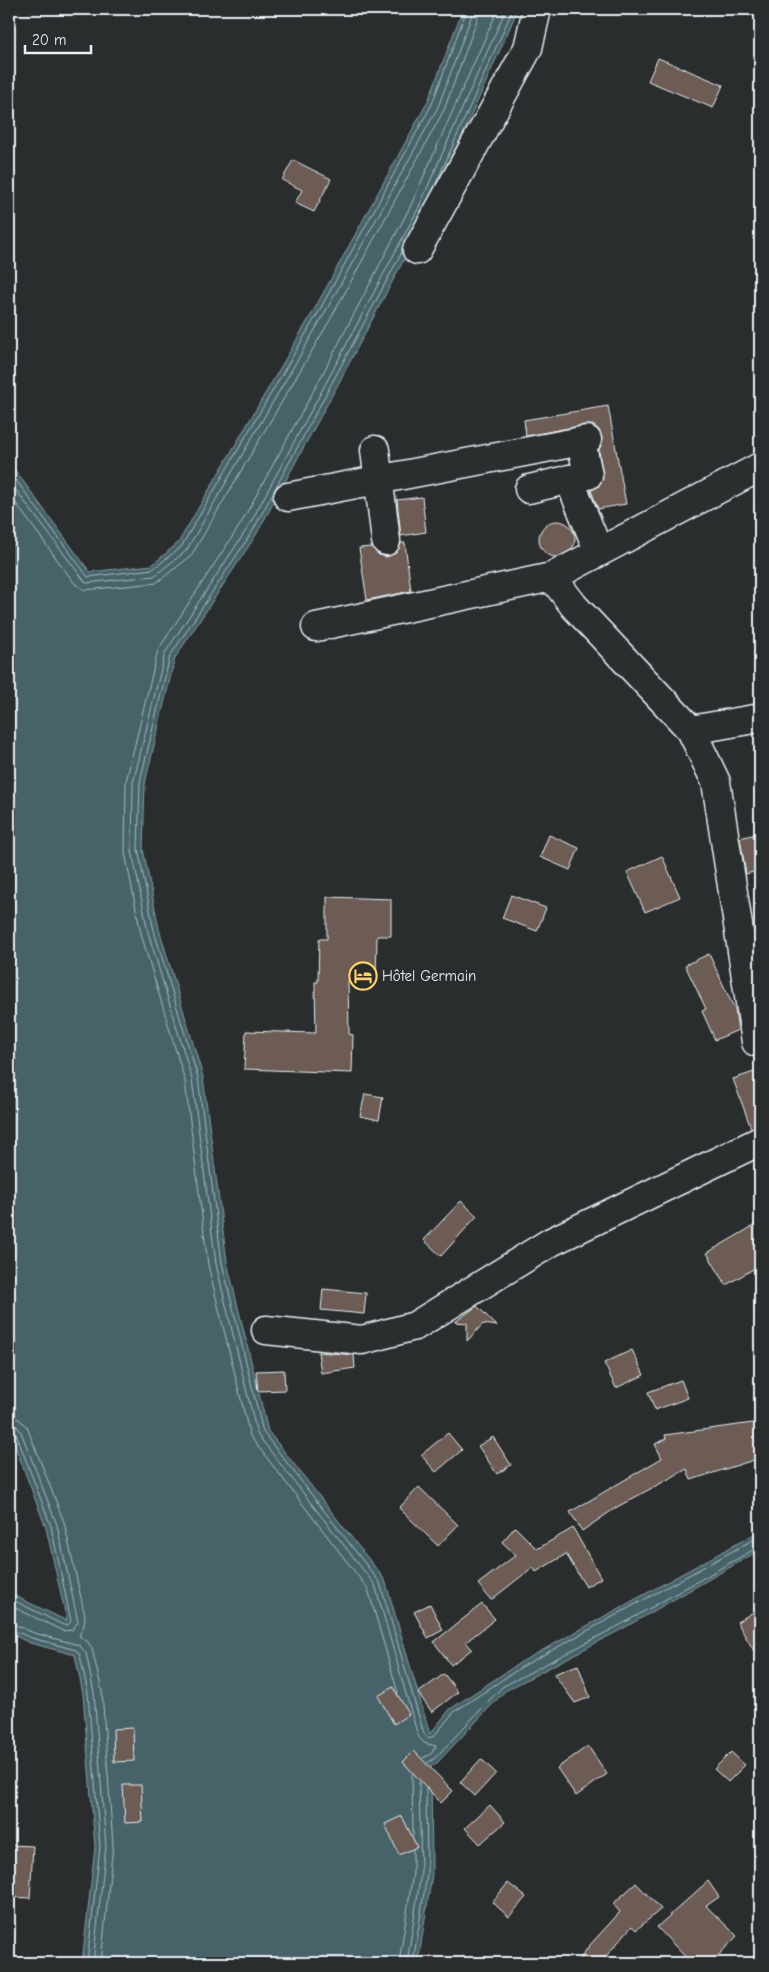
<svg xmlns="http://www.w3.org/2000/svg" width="769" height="1972" font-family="'Comic Neue',sans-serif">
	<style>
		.water { fill: #46646a; stroke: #879ca3 }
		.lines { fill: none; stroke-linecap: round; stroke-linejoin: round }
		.shore { stroke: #a7b9bf; stroke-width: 1 }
		.building { fill: #6c5c53; stroke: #e8f1f8 }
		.minor-casing { stroke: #e8f1f8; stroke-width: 31 }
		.minor { stroke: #2a2d2e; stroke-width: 28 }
		.labels { text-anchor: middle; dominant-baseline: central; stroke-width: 4.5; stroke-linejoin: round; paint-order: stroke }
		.poi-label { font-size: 15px; fill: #e8f1f8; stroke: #2a2d2e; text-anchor: start }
	</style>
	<rect width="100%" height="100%" fill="#2a2d2e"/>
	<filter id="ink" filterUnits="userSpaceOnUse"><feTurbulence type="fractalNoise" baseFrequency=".02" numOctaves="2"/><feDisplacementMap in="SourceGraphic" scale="10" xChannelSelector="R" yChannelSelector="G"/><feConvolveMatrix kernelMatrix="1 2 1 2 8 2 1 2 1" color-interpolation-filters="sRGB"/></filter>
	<g filter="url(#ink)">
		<path class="water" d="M463,9H518L428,214L336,388L256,535L175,658L145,783L143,849L159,929L203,1077L227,1262L268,1431L385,1580L430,1734L450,1709L521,1662L760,1531V1550L624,1628L505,1691L436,1764L431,1766L432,1874L418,1963H82L95,1847L83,1694L75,1655L30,1643L9,1633V1593L67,1621L46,1528L9,1430V462L90,572L152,565L178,543L314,310L428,101Z"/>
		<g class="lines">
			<path class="shore" d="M433,190L513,9
				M402,252L252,532L170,656L140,782L138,849L154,931L198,1078L222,1263L263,1432L380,1583L424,1734L429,1738L434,1736L454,1712L523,1666L760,1536
				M9,471L88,577L153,569L181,547L318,313L432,104L467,9
				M9,481L86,583L154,576L186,551L323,316L438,107L474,9
				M9,494L75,584L85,590L156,583L191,556L330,320L444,110L481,9
				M9,1417L19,1419L27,1427L64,1522L85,1616L84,1625L79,1636L88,1642L92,1649L102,1691L113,1845L101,1963
				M9,1424L17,1426L21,1432L57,1525L78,1622L72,1630L63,1631L9,1605
				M9,1431L16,1434L51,1526L71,1621L68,1625H63L9,1598
				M9,1622L34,1633L79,1645L86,1653L94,1693L106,1847L93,1963
				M9,1629L32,1638L76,1650L80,1655L88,1693L100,1847L87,1963
				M398,1693L368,1589L250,1436L208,1265L185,1081L141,934L125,853L126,781L158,650L240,525L320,379L411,205L498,9
				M423,1758L431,1754L436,1746L424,1743L418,1736L375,1585L257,1434L216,1264L192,1079L148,932L132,851L133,783L165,653L247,529L326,383L418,209L506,9
				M427,1763L434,1759L502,1687L622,1624L760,1546
				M412,1773L413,1835
				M399,1963L413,1873V1850
				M407,1963L421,1873L419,1782
				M413,1963L427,1874L426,1788"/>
		</g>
		<path class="building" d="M658,58L723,85L713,108L648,81Z
			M293,160L331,179L314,212L295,203L302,190L282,180Z
			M608,406L626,504L598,509L591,490L598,487L603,479L599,450L602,438L599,430L593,425H584L526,436L524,420Z
			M422,497L426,532L401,536L397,500Z
			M539 539a18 18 0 1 1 36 0a18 18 0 1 1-36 0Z
			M401,543H405L411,591L367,600L359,548L372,547L379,555L387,557L396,553Z
			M760,833V870L746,874L740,838Z
			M549,835L579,848L570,870L540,857Z
			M662,856L680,897L645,912L627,872Z
			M511,895L546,908L537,931L502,918Z
			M327,897L391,899V936H377L376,982L348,981L349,1034L353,1035L352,1073L244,1069L246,1031L316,1033L315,982H318L319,939H327Z
			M709,954L735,1010L738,1030L715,1040L702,1011L706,1009L685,965Z
			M760,1070V1126L751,1128L733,1079Z
			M365,1094L383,1097L379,1120L360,1116Z
			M461,1201L477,1216L441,1256L424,1240Z
			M760,1222V1265L726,1285L707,1253Z
			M323,1289L366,1293L364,1314L321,1310Z
			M477,1306L497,1326L483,1324L467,1341V1323L455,1322Z
			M632,1350L644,1375L616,1388L604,1363Z
			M318,1352L354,1355L355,1368L321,1373Z
			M284,1370L285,1390L258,1391L256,1371Z
			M681,1380L688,1398L655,1410L648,1392Z
			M760,1422V1458L691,1480L687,1469L617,1507L582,1531L570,1512L662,1458L655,1444L666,1439L665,1435Z
			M448,1433L462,1450L436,1472L421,1455Z
			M493,1437L511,1465L497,1474L478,1446Z
			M419,1487L458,1525L438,1546L399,1508Z
			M515,1527L537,1549L573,1528L601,1578L586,1587L566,1554L536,1572L533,1567L491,1600L478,1584L516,1555L502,1542Z
			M430,1604L443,1630L428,1638L414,1612Z
			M482,1604L495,1619L466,1642L472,1649L451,1665L434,1642Z
			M760,1608V1661L737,1622Z
			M578,1665L590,1697L575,1703L554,1674Z
			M444,1674L458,1692L432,1712L418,1693Z
			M393,1687L409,1714L394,1724L378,1696Z
			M133,1728L134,1761L114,1762L113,1729Z
			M588,1746L607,1774L576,1796L557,1768Z
			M414,1751L453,1791L441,1803L403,1762Z
			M731,1752L745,1765L728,1782L714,1769Z
			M481,1759L496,1773L475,1796L460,1782Z
			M123,1785H141L143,1822L125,1823Z
			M490,1805L505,1822L480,1844L465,1828Z
			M402,1816L417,1847L399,1855L385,1824Z
			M9,1845L33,1846L30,1898L9,1897Z
			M708,1881L719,1897L706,1906L737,1936L711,1963H691L657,1927Z
			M508,1883L526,1897L509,1917L492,1902Z
			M636,1883L661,1909L636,1930L632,1926L600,1963H577L589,1946L620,1912L613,1904Z"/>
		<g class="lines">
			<g class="minor-casing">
				<path id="minor" d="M417,250L528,48L537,9
					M375,450L386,541
					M569,479L599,552
					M529,489L588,475L581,441
					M288,497L587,440
					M552,577L574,606L691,730L716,782L756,1042
					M316,627L552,577L760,467
					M691,730L760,718
					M266,1330L362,1340L415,1326L551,1242L760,1141"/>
			</g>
			<use href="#minor" class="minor"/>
		</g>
	</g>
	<defs>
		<g id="hotel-ring" transform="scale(1.4375)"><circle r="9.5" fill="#2a2d2e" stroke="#ffd166" stroke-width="1.5"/><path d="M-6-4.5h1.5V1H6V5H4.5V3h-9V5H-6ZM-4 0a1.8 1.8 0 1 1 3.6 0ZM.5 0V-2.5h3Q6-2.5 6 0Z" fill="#ffd166"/></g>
	</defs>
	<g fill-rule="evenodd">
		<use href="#hotel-ring" x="363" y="976"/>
	</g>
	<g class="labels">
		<g class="poi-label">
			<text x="382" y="976">Hôtel Germain</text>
		</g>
	</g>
	<rect width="769" height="1972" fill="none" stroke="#2a2d2e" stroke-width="30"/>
	<rect x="15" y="15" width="739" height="1942" fill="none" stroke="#e8f1f8" stroke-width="2" filter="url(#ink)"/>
	<path d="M25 45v8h66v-8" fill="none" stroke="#e8f1f8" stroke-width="2.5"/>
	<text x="32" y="45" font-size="15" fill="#e8f1f8" stroke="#2a2d2e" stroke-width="4" paint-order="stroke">20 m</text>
</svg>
